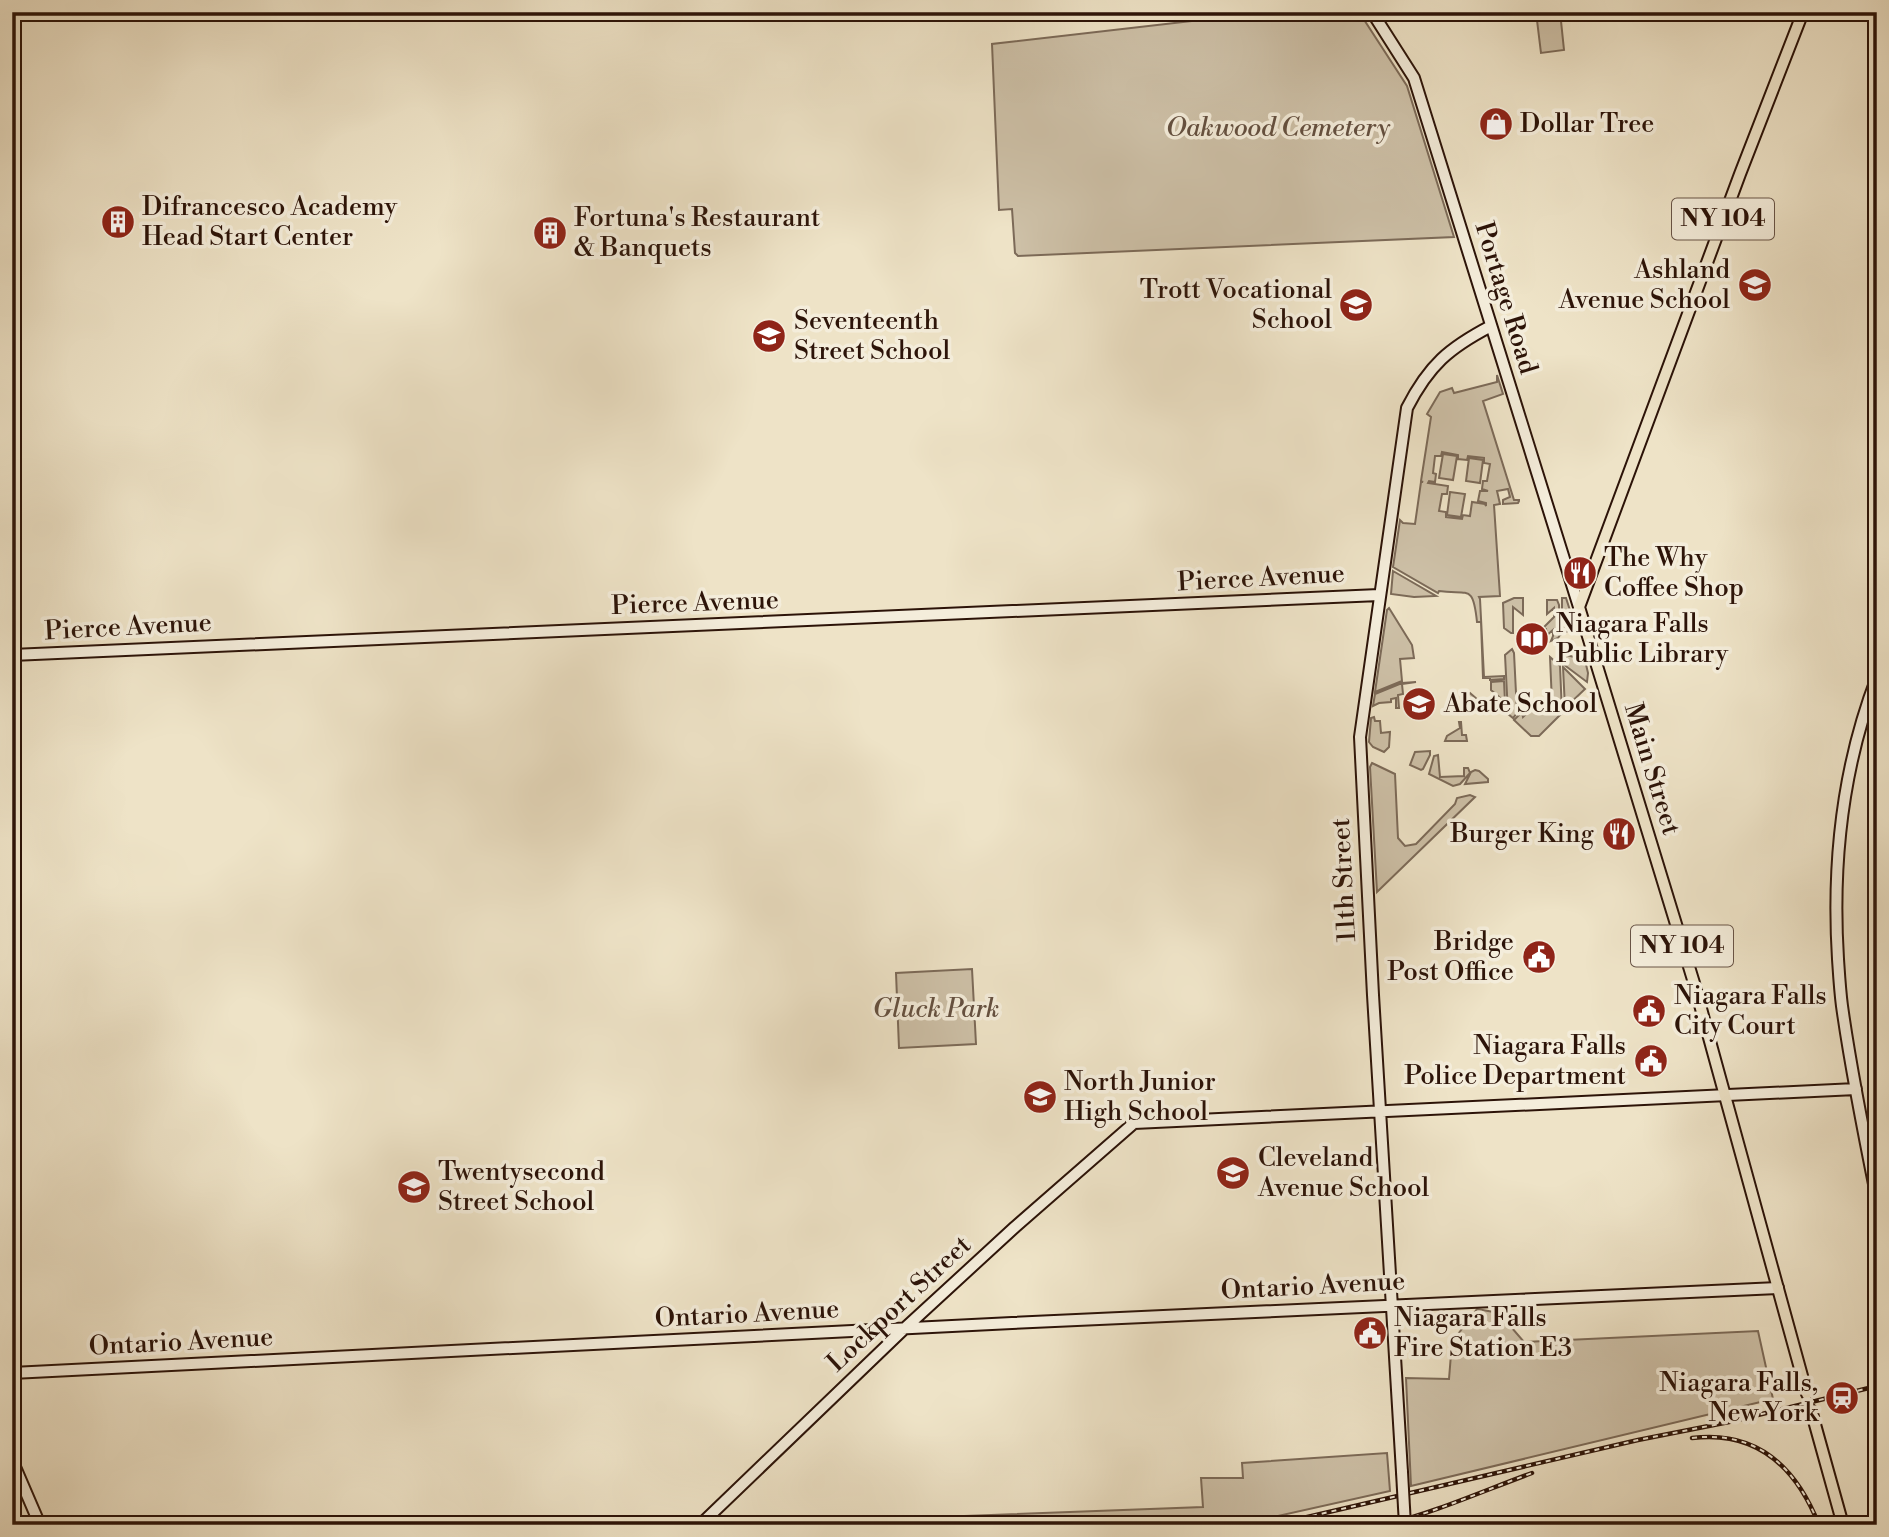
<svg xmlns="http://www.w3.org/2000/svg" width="1889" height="1537" font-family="'Libre Bodoni',serif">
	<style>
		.green { fill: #cdc0a7; stroke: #7c6a58; stroke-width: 2; fill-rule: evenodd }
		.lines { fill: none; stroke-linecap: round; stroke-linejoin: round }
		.secondary-casing { stroke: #2c1308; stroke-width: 14 }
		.primary-casing { stroke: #2c1308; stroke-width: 14 }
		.secondary { stroke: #f4eddb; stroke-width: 10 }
		.primary { stroke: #eee3c7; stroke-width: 10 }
		.rail-casing { stroke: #2c1308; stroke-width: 4.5 }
		.rail { stroke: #f4eddb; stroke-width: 2; stroke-dasharray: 5; stroke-linecap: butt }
		.secondary-bridge-casing { stroke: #2c1308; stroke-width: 14; stroke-linecap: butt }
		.secondary-bridge { stroke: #f4eddb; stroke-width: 10 }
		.labels { text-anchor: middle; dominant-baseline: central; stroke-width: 7; stroke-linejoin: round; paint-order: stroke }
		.shield { fill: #f4eddb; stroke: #685447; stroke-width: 2 }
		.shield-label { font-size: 24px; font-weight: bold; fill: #2c1308 }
		.poi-label { font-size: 26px; fill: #2c1308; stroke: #f4eddb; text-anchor: start }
		.park-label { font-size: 26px; font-style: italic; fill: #645040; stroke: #f4eddb }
		.street-label { font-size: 26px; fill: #2c1308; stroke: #f4eddb }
	</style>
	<rect width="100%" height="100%" fill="#eee3c7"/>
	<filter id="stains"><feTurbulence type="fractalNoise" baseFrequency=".00286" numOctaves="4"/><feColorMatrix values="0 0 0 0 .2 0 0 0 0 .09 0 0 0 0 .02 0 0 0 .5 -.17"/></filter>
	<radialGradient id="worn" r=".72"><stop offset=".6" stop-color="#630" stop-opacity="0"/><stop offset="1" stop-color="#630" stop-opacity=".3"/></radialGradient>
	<path class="green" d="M1270,12H1359L1407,86L1454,237L1018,256L1015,253L1012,209L999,210L992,44Z
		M1536,12H1563L1561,21L1564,50L1541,53Z
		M1497,375L1503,394L1483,401L1514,500H1519V501L1518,503L1503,504V500L1510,497L1508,489L1497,491L1500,504L1494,505L1500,596L1479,597L1480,599L1484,677L1504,676V679L1490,680V678H1483L1481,622H1477C1473,584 1469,595 1439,591L1438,593L1393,567L1400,520L1403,523L1415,524L1421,482H1423L1421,481L1431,417L1427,414L1440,392L1452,388L1454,393L1497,382ZM1442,452L1458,455V459L1467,460L1468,456L1484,458V463L1490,464L1487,481H1483L1482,489L1488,491H1480L1478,501L1486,503V506L1485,504L1472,502L1470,516L1463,515L1462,519L1446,517V512L1439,511L1442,494H1447L1448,486L1428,483L1429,481L1435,482L1436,474L1433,473L1435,456H1441Z
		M1443,454L1457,456L1453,480L1439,478Z
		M1469,458L1483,460L1480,483L1466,481Z
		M1450,492L1465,494L1461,517L1447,515Z
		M1393,571L1436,596L1414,597L1391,594Z
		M1514,598H1523V615L1513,607V633H1511L1504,628L1503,603Z
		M1562,598H1566L1575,626L1574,628L1562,634Z
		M1547,600H1557L1559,605L1560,635L1558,638L1551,641L1553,636V630L1547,635L1546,629L1543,628L1554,617V608L1547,614Z
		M1389,608L1412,645L1414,658L1400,659L1402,681L1375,692L1387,610Z
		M1512,649L1514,653L1517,713L1513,718L1508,714L1505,655Z
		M1563,654L1585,660L1588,673L1587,682L1563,664Z
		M1550,657L1560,666L1562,713L1539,736H1531L1514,720L1522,712L1523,717L1535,705L1539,709L1540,702L1547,699L1552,703Z
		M1563,667L1585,689L1565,708Z
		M1504,681L1505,702L1491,690V682Z
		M1416,682L1402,684L1403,694L1398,695L1399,708H1396V698L1391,699V702L1379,703L1373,706L1375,694L1402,683Z
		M1470,693L1478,700L1488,699L1489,705H1478V710L1465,711L1464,698Z
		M1374,717L1375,721H1380L1381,733L1390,732L1389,747L1384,752L1373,747L1369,742L1371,718Z
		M1459,722H1461L1462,735H1466L1467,741H1445L1447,736L1460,728Z
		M1430,751V755L1423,769L1421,770L1410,765L1415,752Z
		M1438,755L1440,777L1464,776V768H1468L1470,773L1460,784L1453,786L1429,774L1434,756Z
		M1372,763L1395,774L1398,838L1405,846L1416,844L1455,804L1457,798L1470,795L1475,797L1377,892L1370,767Z
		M1475,770L1479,771L1488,779V782L1465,784L1471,772Z
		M972,969L976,1044L899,1048L896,973Z
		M1477,1309L1499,1313L1524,1342L1758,1331L1773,1399L1411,1486L1406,1378L1449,1379L1452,1342Z
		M1387,1453L1390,1491L1238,1525H724L1203,1507L1201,1478H1243L1242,1463Z"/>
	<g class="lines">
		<g class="secondary-casing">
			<path id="secondary" d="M1372,12L1414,78L1579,607
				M12,655L1379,595
				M1877,677C1842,768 1832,863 1838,959C1839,974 1840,991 1842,1006C1851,1071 1864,1135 1877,1199
				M12,1373L1012,1323L1778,1288
				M12,1460L40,1525
				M1402,1472L1373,995L1360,737L1407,408C1429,365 1449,348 1491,326
				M700,1525L904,1329L1015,1227L1134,1123L1856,1089"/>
		</g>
		<g class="primary-casing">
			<path id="primary" d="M1803,12L1740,174L1579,607L1694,983L1807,1394
				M1811,1410L1843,1525"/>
		</g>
		<use href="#secondary" class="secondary"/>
		<use href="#primary" class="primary"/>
		<g class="rail-casing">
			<path id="rail" d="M1692,1438C1757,1430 1796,1467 1819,1525
				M1273,1525L1638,1440L1729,1422L1877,1386
				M1385,1525C1436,1512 1483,1491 1532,1473"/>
		</g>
		<use href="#rail" class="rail"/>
		<g class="secondary-bridge-casing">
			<path id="secondary-bridge" d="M1402,1472L1405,1525"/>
		</g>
		<use href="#secondary-bridge" class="secondary-bridge"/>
	</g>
	<defs>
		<g id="shop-disc" transform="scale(1.75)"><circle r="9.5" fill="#8f2418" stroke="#f4eddb"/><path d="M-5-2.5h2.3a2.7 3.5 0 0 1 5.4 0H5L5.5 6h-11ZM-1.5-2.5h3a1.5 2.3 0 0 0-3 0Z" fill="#fff"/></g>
		<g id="building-disc" transform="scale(1.75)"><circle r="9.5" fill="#8f2418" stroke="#f4eddb"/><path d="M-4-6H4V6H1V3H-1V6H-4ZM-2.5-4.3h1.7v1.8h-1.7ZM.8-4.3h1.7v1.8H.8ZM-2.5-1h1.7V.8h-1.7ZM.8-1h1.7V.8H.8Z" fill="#fff"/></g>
		<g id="school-disc" transform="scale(1.75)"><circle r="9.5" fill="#8f2418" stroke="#f4eddb"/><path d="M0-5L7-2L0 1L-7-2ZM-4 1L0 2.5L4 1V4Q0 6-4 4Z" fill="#fff"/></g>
		<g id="restaurant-disc" transform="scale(1.75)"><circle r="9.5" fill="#8f2418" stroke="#f4eddb"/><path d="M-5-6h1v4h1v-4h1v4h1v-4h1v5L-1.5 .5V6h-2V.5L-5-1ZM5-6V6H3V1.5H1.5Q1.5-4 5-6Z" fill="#fff"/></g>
		<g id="library-disc" transform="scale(1.75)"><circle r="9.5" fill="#8f2418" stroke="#f4eddb"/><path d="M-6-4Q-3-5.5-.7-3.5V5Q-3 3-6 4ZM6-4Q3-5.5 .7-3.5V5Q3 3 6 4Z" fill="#fff"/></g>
		<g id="civic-disc" transform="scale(1.75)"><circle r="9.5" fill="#8f2418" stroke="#f4eddb"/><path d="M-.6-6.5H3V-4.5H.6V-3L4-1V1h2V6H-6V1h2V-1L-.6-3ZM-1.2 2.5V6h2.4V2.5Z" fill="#fff"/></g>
		<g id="station-disc" transform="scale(1.75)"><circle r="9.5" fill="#8f2418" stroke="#f4eddb"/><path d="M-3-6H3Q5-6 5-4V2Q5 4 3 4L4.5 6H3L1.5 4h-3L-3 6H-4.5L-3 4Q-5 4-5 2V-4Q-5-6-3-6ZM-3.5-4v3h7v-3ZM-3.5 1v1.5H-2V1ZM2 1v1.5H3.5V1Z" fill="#fff"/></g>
	</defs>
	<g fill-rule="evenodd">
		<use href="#shop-disc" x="1496" y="124"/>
		<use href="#building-disc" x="118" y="222"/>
		<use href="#building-disc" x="550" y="233"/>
		<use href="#school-disc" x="1755" y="285"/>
		<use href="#school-disc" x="1356" y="305"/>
		<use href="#school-disc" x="769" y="336"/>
		<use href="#restaurant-disc" x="1580" y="573"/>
		<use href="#library-disc" x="1532" y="639"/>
		<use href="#school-disc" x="1419" y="704"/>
		<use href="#restaurant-disc" x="1619" y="834"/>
		<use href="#civic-disc" x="1539" y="957"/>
		<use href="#civic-disc" x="1649" y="1011"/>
		<use href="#civic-disc" x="1651" y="1061"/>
		<use href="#school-disc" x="1040" y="1097"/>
		<use href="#school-disc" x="1233" y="1173"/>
		<use href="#school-disc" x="414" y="1187"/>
		<use href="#civic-disc" x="1370" y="1333"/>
		<use href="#station-disc" x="1842" y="1398"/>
	</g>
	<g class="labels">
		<g class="shield">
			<rect x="1672" y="198.5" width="102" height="41" rx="5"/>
			<rect x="1631" y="925.5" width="102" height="41" rx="5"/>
		</g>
		<g class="shield-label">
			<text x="1723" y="219">NY 104</text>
			<text x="1682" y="946">NY 104</text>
		</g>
		<g class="poi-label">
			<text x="1520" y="124">Dollar Tree</text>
			<text x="142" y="207">Difrancesco Academy<tspan x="142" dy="30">Head Start Center</tspan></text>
			<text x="574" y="218">Fortuna's Restaurant<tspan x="574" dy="30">&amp; Banquets</tspan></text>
			<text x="1730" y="270" text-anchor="end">Ashland<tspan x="1730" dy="30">Avenue School</tspan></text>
			<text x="1332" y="290" text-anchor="end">Trott Vocational<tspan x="1332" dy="30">School</tspan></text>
			<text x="794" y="321">Seventeenth<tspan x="794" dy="30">Street School</tspan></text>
			<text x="1604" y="558">The Why<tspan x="1604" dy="30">Coffee Shop</tspan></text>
			<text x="1556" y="624">Niagara Falls<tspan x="1556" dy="30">Public Library</tspan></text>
			<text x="1444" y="704">Abate School</text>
			<text x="1594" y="834" text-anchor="end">Burger King</text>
			<text x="1514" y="942" text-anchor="end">Bridge<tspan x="1514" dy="30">Post Office</tspan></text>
			<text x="1674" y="996">Niagara Falls<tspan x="1674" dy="30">City Court</tspan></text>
			<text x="1626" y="1046" text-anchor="end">Niagara Falls<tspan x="1626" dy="30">Police Department</tspan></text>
			<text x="1064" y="1082">North Junior<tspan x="1064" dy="30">High School</tspan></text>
			<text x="1258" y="1158">Cleveland<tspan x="1258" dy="30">Avenue School</tspan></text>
			<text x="438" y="1172">Twentysecond<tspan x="438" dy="30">Street School</tspan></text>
			<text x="1394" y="1318">Niagara Falls<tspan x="1394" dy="30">Fire Station E3</tspan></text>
			<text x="1818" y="1383" text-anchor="end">Niagara Falls,<tspan x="1818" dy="30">New York</tspan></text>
		</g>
		<g class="park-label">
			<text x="1278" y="128">Oakwood Cemetery</text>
			<text x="936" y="1009">Gluck Park</text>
		</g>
		<g class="street-label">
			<text transform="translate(1506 298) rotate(73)">Portage Road</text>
			<text transform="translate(1261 578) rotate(-3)">Pierce Avenue</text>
			<text transform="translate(695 603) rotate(-2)">Pierce Avenue</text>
			<text transform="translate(128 627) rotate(-3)">Pierce Avenue</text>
			<text transform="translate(1652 769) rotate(73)">Main Street</text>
			<text transform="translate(1344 880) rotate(-93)">11th Street</text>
			<text transform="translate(1313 1286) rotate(-3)">Ontario Avenue</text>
			<text transform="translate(899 1304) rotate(-43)">Lockport Street</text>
			<text transform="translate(747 1314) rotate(-3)">Ontario Avenue</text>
			<text transform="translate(181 1342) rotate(-3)">Ontario Avenue</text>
		</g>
	</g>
	<rect width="1889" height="1537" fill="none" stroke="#eee3c7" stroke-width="42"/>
	<rect x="14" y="14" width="1861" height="1509" fill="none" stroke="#2c1308" stroke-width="3.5"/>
	<rect x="21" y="21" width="1847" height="1495" fill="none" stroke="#2c1308" stroke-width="2"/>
	<rect width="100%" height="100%" filter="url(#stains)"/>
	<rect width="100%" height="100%" fill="url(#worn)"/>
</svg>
